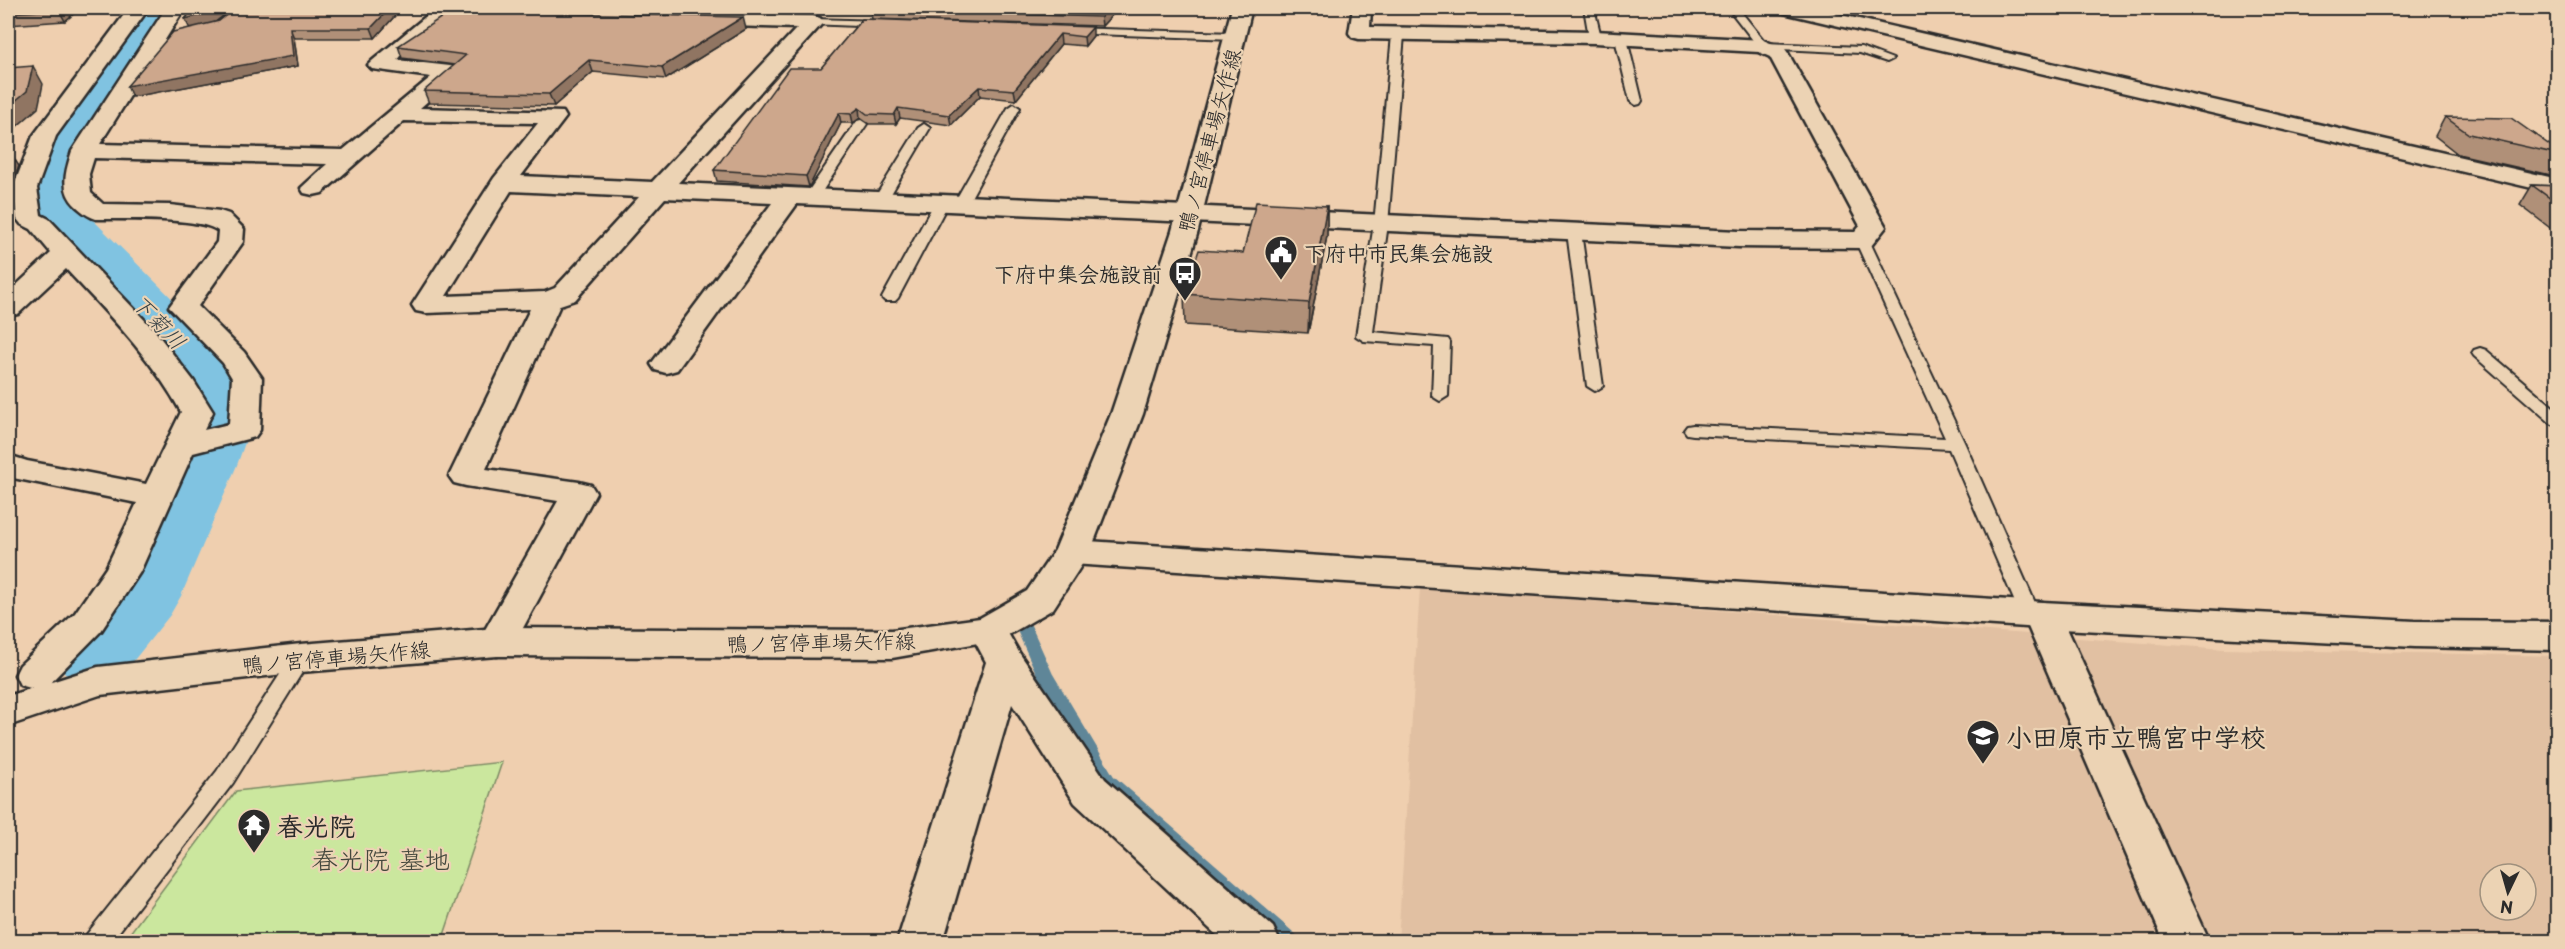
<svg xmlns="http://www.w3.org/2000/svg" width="2565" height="949" font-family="'Playpen Sans','Klee One',sans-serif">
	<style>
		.built { fill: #e1c0a2; fill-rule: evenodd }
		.green { fill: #cbe79e; stroke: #7b8964; stroke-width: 1.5 }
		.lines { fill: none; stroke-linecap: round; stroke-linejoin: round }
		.stream { stroke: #5e8698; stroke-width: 15 }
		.river { fill: #80c3e1; fill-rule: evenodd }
		.service-casing { stroke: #2b2b2b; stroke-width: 4 }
		.minor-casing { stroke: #2b2b2b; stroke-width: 5 }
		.tertiary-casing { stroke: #2b2b2b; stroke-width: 5 }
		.secondary-casing { stroke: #2b2b2b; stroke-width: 5 }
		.service { fill: #ecd3b4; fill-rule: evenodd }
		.minor { fill: #ecd3b4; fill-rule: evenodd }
		.tertiary { fill: #ecd3b4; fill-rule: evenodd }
		.secondary { fill: #ecd3b4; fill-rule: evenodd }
		.wall { fill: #b09078; stroke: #2b2b2b; stroke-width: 1.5 }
		.shaded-wall { fill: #907562; stroke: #2b2b2b; stroke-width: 1.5 }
		.building { fill: #cda78c; stroke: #2b2b2b; stroke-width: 1.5 }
		.labels { text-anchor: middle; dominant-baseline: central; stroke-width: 4.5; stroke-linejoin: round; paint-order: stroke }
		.street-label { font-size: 21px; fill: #2b2b2b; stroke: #ecd3b4 }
		.poi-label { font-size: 21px; font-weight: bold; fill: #2b2b2b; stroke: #ecd3b4; text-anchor: start }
		.water-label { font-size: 22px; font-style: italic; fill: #384246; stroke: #ecd3b4 }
		.near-poi-label { font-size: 26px; font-weight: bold; fill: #2b2b2b; stroke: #ecd3b4; text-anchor: start }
		.near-park-label { font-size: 26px; fill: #43473c; stroke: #ecd3b4 }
	</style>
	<rect width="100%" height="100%" fill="#efcfaf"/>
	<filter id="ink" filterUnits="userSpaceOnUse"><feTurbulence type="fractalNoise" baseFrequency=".0167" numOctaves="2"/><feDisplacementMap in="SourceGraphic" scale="12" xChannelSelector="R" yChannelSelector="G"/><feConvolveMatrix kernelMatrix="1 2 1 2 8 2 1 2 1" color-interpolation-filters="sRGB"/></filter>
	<g filter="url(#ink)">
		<path class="built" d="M1420,588L2224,649L2557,656V941L1398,942ZM2490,874H2526V910H2490Z"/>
		<path class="green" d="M502,762L442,941H124L236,791Z"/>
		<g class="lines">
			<path class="stream" d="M1024,628L1046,677L1108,781L1293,942"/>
			<path class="river" d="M135,8H177L81,160L74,181L81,208L239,365L248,379L255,415L237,465L181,596L170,615L123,674L94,683L65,674L53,653L65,632L110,582L167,465L189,415L184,383L36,225C21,203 21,184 29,160Z"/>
			<g class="service-casing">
				<path id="service" d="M1584,8H1594L1601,37L1599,39L1595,40L1589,37Z
					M1728,8H1738L1766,43L1861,47L1893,59L1887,62L1860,53L1759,48Z
					M813,19L882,21L887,24L882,27L809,24L808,22Z
					M1069,28L1235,33L1241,36L1235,39L1065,33V29Z
					M1398,32L1404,35L1388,224L1373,332L1448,339L1450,342L1448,396L1440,401L1432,396L1434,346L1364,341L1356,336L1374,224L1392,35Z
					M1621,36L1627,39L1642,101L1640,104L1636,105L1630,101L1615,39Z
					M1014,104L1020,108L968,203L961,207L956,206L954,203L1008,108Z
					M861,120L867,124L817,199H807L805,196L857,121Z
					M924,124L930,128L888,199L886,202H876L874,199L918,128Z
					M942,198L949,202L898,298L895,301H885L882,298L935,202Z
					M1574,228L1581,232L1603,386L1595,391L1587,386L1567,232Z
					M1862,236L1869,240L1965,444L2040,614L2037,619L2030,621L2023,619L2020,614L1949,449L1693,435L1687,434L1684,430L1687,426L1693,425L1945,438L1855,240Z
					M2480,348L2486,350L2558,411V425L2552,424L2474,356L2472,353L2474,350Z
					M301,650L308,653L311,658L233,783L111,942H84L87,934L217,771L294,653Z"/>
			</g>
			<g class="minor-casing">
				<path id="minor" d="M129,8H149L56,136L37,188L41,215L49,219L155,331L193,380L213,412L204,430L229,424L232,378L223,363L169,307L217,242L218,231C203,217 120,219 96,219C87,216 83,212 76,206C59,190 66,170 72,151L166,8H185L100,144L343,150L431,77L372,69L368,65L372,61L436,8H456L397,60L450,66L458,67L461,72L420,108L563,112L566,117L521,176L652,182L797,28L698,25L691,23L688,19L691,15L698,13L813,16L820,18L823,22L820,26L678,183L1739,231L1855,232L1860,226L1770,57L1759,52L1595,43L1359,39L1352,37L1349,33L1353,8H1371L1370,27L1595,31L1763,40L1785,49L1788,53L1886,227L1871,246L1862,248L1739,247L797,204L677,370L666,373L655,370L651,364L772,203L665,198L575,300L560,305L486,469L579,482L591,485L596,493L510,652L497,656L484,652L478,642L558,501L466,486L454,483L449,476L530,309L426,313L416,311L412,305L494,178L538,123L404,121L322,193L313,195L304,193L301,188L327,164L94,158L89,174L91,193L103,204L170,205L220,211L229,214L244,229L243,242L198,306L244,352L262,378L260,430L255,437L193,453L140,572L101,631L48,685L34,689L20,685L15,675L20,665L75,613L106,568L137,503L8,477V455L27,461L146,484L181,412C151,357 108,314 66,269L18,314L8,316V293L51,253L31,229L21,224L17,219L13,188L33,136ZM511,191L639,197L555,288L545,292L446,296Z
					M1778,8H1811L2558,179V194L1788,14L1781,12Z
					M2042,602L2055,606L2061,615L2210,942H2164L2023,615L2029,606Z
					M988,617L1001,621L1020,654L1105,779L1273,927L1280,942H1224L1075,803L1012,704L943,942H897L986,662L969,630L975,621Z"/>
			</g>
			<g class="tertiary-casing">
				<path id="tertiary" d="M1072,540L2042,602L2415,621L2558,622V650L2415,647L2042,628L1072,564L1060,560L1054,552L1060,544Z"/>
			</g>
			<g class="secondary-casing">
				<path id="secondary" d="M1232,8H1252L1198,231L1143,414L1090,552L1053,609L1001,639L892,658L497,656L301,672L100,695L8,726V696L98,667L301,644L497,628L892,630L980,618L1027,591L1055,550L1111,414L1172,231Z"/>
			</g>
			<use href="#service" class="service"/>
			<use href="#minor" class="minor"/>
			<use href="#tertiary" class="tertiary"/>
			<use href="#secondary" class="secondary"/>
		</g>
		<path class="wall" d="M8,8H114L76,12L65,21L8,25Z
			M186,8H233L215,22L219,21L235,8H402L375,38H294L298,66L132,97L190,28L185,19L195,8L187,9Z
			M536,8H781L772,13Z
			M866,8H1112L1113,14L1102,26L872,19L871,13H867Z
			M862,19L1093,36L1085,46L1061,44L1016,100L980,96L951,125L900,118L896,124H869L860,118L853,123H841L809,187L717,181L714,170L821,68Z
			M746,29L666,79L593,72L554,106L429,103L424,91L455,65L402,58L398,46Z
			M2445,117L2558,151V165L2551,175L2458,154L2435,136Z
			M2532,185L2558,186V234L2520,205Z
			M1327,206V236L1308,333L1185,325L1184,294L1243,253Z"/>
		<path class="shaded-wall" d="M62,8H114L76,12L65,21L59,10Z
			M216,8H233L214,23L190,29L185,19Z
			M390,8H402L375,38L371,28Z
			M771,8H781L772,13Z
			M1110,8H1112L1113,14L1102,26L1101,17Z
			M743,17L746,29L666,79L662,67Z
			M1093,27V36L1085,46L1084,37Z
			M290,28L294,38L298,66L132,97L127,86Z
			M1060,34L1061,44L1016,100L1014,90Z
			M589,60L593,72L554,106L549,94Z
			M33,66L43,84L38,108L8,134V107Z
			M979,87L980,96L951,125L949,115Z
			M859,108L860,118L853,123L851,114Z
			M898,108L900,118L896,124L894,115Z
			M839,113L841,123L809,187L806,176Z
			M10,152L19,166L11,187L10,214L8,218V158Z
			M1327,206V236L1308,333L1309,303Z"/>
		<path class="building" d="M8,8H62L59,10L8,13Z
			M195,8H216L209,13L185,19Z
			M235,8H390L371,28H290L293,56L127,86L173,32L219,21Z
			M872,8H1110L1101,17L870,10Z
			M451,11L743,17L662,67L589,60L549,94L424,91L466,55L398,46Z
			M862,19L1093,27L1084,37L1060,34L1014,90L979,87L949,115L898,108L894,115L867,114L859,108L851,114L839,113L806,176L714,170L789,68H821Z
			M33,66L27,91L8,107V68Z
			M2445,117L2511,118L2558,151V154L2469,134Z
			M2532,185L2558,186V204Z
			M1256,202L1327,206L1309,303L1184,294L1199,250L1243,253Z"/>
	</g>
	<defs>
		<g id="civic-pin" transform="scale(1.725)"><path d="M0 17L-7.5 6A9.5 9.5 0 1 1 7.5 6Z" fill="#2b2b2b" stroke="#ecd3b4"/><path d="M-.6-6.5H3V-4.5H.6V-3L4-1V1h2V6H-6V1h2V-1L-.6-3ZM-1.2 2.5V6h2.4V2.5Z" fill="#fff"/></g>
		<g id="bus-pin" transform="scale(1.725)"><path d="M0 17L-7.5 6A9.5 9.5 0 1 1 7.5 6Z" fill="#2b2b2b" stroke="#ecd3b4"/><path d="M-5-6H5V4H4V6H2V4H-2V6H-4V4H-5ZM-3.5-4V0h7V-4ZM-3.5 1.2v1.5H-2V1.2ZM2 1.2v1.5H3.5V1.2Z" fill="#fff"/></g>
		<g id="school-pin" transform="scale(1.725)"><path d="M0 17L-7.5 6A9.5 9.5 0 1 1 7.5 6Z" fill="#2b2b2b" stroke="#ecd3b4"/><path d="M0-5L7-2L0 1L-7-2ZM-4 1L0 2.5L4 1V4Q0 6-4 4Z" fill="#fff"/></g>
		<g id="temple-pin" transform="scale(1.725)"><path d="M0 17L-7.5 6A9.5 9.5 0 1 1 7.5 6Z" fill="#2b2b2b" stroke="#ecd3b4"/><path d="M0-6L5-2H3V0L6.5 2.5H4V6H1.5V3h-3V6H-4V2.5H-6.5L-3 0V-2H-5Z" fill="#fff"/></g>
	</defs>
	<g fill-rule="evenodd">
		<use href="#civic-pin" x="1281" y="252"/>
		<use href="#bus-pin" x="1185" y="273"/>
		<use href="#school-pin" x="1983" y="736"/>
		<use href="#temple-pin" x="254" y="825"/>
	</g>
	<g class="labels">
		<g class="street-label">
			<text transform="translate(1208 140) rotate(-75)">鴨ノ宮停車場矢作線</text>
			<text transform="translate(821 641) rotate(-1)">鴨ノ宮停車場矢作線</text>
			<text transform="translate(336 656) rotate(-5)">鴨ノ宮停車場矢作線</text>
		</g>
		<g class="poi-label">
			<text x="1304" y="252">下府中市民集会施設</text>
			<text x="1162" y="273" text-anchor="end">下府中集会施設前</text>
		</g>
		<g class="water-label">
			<text transform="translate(160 321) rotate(46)">下菊川</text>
		</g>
		<g class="near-poi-label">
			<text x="2006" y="736">小田原市立鴨宮中学校</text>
			<text x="277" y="825">春光院</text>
		</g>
		<g class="near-park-label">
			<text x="381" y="858">春光院 墓地</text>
		</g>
	</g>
	<rect width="2565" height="949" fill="none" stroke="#ecd3b4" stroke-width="30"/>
	<rect x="15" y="15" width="2535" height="919" fill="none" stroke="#2b2b2b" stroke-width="2" filter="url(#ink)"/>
	<g transform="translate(2508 892) rotate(185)"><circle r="28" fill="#ecd3b4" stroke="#9f907d" stroke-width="1.5"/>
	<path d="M0-4.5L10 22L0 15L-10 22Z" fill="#2b2b2b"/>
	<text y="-9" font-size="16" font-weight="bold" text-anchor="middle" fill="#2b2b2b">N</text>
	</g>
</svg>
